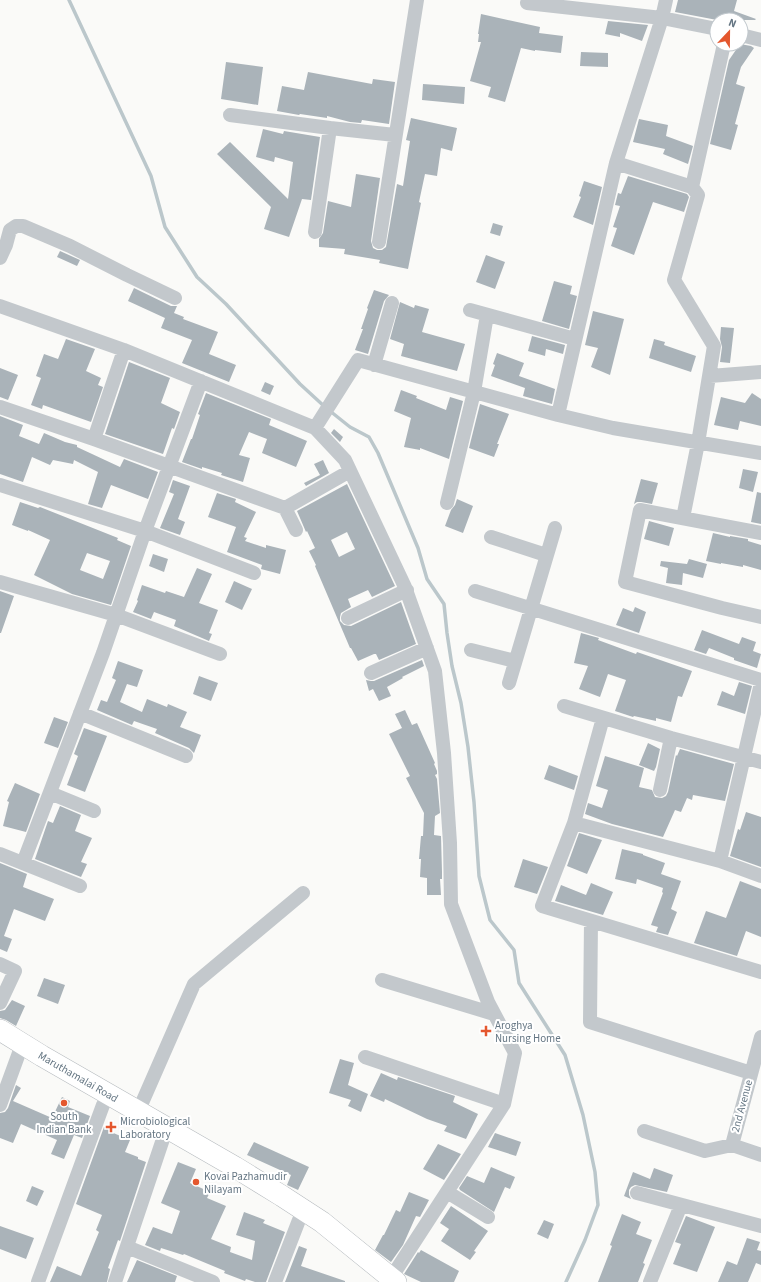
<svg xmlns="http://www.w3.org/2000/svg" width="761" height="1282" font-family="'Source Sans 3',sans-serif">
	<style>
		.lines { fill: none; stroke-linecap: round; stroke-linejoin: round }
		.stream { stroke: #bbc7cb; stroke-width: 3.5 }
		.building { fill: #aab3b9; fill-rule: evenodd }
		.primary-casing { stroke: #b5babe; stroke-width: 22 }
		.minor { stroke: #c3c8cc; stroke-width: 14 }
		.primary { stroke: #fff; stroke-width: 21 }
		.poi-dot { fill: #e4572e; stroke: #fff; stroke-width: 1.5 }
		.labels { text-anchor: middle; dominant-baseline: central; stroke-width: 4; stroke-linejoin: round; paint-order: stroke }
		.poi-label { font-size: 11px; fill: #657683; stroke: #fff; text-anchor: start }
		.street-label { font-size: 11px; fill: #657683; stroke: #fff }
	</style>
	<rect width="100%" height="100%" fill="#fafaf8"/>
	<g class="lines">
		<path class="stream" d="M69,0L151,176L165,227L197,277L226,304L300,384L325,407
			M330,411L350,427L369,437L378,453L418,548L427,579L444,604L447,633L452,666L461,703L468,747L474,802L479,876L490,920L514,950L519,983L565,1055L583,1115L595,1172L598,1205L585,1240L566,1282"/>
	</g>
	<path class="building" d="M678,0H737L734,11L756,19L755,20H717L675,12Z
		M481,14L540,27L539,33L563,36L561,53L535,50V51L521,48L505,102L488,97L491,87L470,81L481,42H478L479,34H478Z
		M608,21L648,25L642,41L620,33V37L605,34Z
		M740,44L751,46L754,48L741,67L736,84L745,87L735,124L738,125L731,150L710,144L729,60Z
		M581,52L608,53V67L580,66Z
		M226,62L263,67L258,105L221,99Z
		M308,72L372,84L373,79L395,82L389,124L362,120L361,123L350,122L327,116V118L300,114L299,115L277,111L282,86L304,90Z
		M423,84L465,87L464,104L422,100Z
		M411,118L457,128L452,151L441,148L437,176L425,174L419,202L421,203L408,269L379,263L380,260L344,254L345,249L319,247V239L323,233L328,201L351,207L356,174L380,178L371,241L373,248L377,250H382L386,247L397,184L403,186L410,141L406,140Z
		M639,119L668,125L666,136L693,146L688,164L663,154L665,149L633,142Z
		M263,129L283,134L284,131L320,137L311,200L302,199L289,237L264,229L271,207L217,154L230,142L288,199L293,162L275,157L274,162L256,157Z
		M628,176L687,194L689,197L684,212L653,202L634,255L611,246L617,228L613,227L620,206L615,205L618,193L621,194Z
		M584,181L602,187L593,225L573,217L581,197L579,196Z
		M493,223L503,226L500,236L490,233Z
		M60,251L80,260L77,266L57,257Z
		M486,255L505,262L495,289L476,282Z
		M554,281L572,286L570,294L577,296L569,329L542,321Z
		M134,288L171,306H177L174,313L184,317L183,319L218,332L209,354L236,365L229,382L182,363L192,340L161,328L165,318L128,301Z
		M374,290L389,295L384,301L368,354L355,350L363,329H361L368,309L367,308Z
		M400,302L414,308L415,305L429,309L422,332L465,344L457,371L401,356L404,344L390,339Z
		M593,311L624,319L610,375L591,367L598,348L585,345Z
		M721,327L734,328L730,363L720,362L722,347L720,339Z
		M532,336L565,345L563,354L546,349L545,356L528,351Z
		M66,339L95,349L86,371L101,378L98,385L103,387L91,422L43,405L42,409L31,405L41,378L36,376L44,354L58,359Z
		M654,339L665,342L664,345L696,356L691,372L649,358Z
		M497,353L524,363L519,376L555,389L552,404L523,396L525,388L491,376L495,365L493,364Z
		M129,362L170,378L161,403L180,412L174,429L172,428L163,454L105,434Z
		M0,368L18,375L8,400L0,397Z
		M265,382L274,386L270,395L261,391Z
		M401,390L417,396L416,398L446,410L450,397L463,401L449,459L420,448V450L404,447L411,418L394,411Z
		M206,393L271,419L269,425L307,441L296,467L262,453L267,439L249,432L239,455L250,458L243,482L221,475L222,473L202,467V469L182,462L191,439H192L200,415L198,414Z
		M752,393L761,399V426L740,421L738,430L714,425L721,397L745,403Z
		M480,404L509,414L497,444H499L494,457L469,448Z
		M0,416L23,425L19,436L39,444L44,433L65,442L77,445V447L120,467L124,459L158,472L148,499L111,485L102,508L88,504L98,472L74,460L73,464L53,460L50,465L32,457L23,482L0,474Z
		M334,429L343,437L340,442L331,433Z
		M323,460L329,473L306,486L304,483L320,475L314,464Z
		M743,469L758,472L753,492L739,488Z
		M641,479L658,483L652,504L641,502H637L634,504Z
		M173,480L190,486L178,519L185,522L180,535L160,528L174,494L169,492Z
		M347,484L395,586L372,597L368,590L348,599L351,607L341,613L340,617V621L344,625L351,626L401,602L416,644L379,660L376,654H374L358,661L351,648H350L315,566L316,565L309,551L315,548L307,531L306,532L297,511ZM347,532L355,549L339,557L331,540Z
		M757,492L761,493V524L751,522Z
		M217,493L236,499L235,502L256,512L244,537L247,538L245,541L266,548V545L286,550L280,574L261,569L262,565L227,552L236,527L208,517Z
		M457,499L473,506L463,533L445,526L451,510L455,505Z
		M20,502L38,508L40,507L118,538L117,540L131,546L111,605L72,594L34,575L50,540L28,530V531L12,525ZM87,553L110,561L103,579L80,570Z
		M649,521L674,528L669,546L644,539Z
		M713,533L730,537V536L748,539V541L761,545V570L743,565V567L721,563V564L706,561Z
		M153,554L168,559L164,572L149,566Z
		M689,559L707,564L703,578L683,573L682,585L666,583L668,568L660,566L661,561L687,564Z
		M197,568L212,574L199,603L218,610L209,633L212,634L209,641L174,626L176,620L154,612L151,619L133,612L138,601L137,600L142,585L165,593L166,591L184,597Z
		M234,581L252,589L242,610L225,602Z
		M0,591L14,596L1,633H0Z
		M635,607L646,612L639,633L616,625L623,608L633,612Z
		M702,630L739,644L742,637L756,642L753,651L761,654L757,668L734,660V658L709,648L706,654L694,650Z
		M581,633L599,638L598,640L636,654L637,652L692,671L682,697L678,696L671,722L656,718V721L634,716L633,717L615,711L626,680L608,674L600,697L579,689L588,666L574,663Z
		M422,660L424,666L402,677L403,678L387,687L391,696L379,701L373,689L369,691L366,680L371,681H374Z
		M118,661L143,670L137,687L127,684L120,702L142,712L147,699L167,707L168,704L187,712L180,727L201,735L194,753L189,748L155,733L157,729L134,721L132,725L97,710L101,700L107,702L116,680L112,678Z
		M199,676L218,683L211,701L193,694Z
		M739,682L752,686L745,714L717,705L722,691L734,696Z
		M405,710L412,725L417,723L435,763L434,764L437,771V774L435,775L437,779L440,813L435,816L434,835L441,836L442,872V879H440L441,895H427V878L420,877L421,859H419L421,836H423L424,813L406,778L410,776L389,734L402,728L395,714Z
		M54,717L68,722L58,748L44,743Z
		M84,728L107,736L85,792L67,785L78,756L74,754Z
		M648,743L660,749L656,767L654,771L639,765Z
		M680,749L734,764L725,801L693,795L692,800L687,798L681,812L675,810L663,837L612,824L585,814L588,803L602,808L608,790L596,786L605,756L644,768L639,787L652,790L655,797L662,798L666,796L668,792L676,755L677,756Z
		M549,765L578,776L574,790L544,779Z
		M15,783L40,794L26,832L3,826L9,802L7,801Z
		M60,806L81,815L75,831L92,838L81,862L87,864L81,877L35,859L48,821L53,823Z
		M746,812L761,817V867L730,856L738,829L740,830Z
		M579,833L602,840L587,874L567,866Z
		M622,849L643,854V855L665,863L661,874L681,881L671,909L677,912L668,935L656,932L658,927L651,925L663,893L662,892L663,888L637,879L636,884L615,879Z
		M523,859L548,867L537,894L514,887Z
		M0,863L27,874L23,887L54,899L45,921L14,909L4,936L12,939L7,952L0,949Z
		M740,881L761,889V937L746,931L737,956L694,943L706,911L726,918Z
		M591,883L613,892L603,915L555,901L561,885L586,895Z
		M44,978L65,985L58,1004L37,996Z
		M12,1000L25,1006L16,1026L6,1020L0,1018V1011L5,1010Z
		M340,1059L354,1063L348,1085L368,1094L361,1112L348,1106L351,1100L329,1093Z
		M381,1073L397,1080L398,1077L455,1096L453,1102L478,1114L466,1139L444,1131L447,1126L427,1119L385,1099L384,1102L370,1096Z
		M16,1085L21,1088L13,1101L52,1118L62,1097L70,1101L68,1107L90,1116L82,1138L74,1135L64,1159L51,1154L57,1140L21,1124L13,1143L0,1138V1113L5,1112L8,1108Z
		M104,1127L111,1130V1132L130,1140L125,1152L138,1157V1159L146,1162L120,1241L118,1240L108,1268L110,1269L107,1282H50L57,1266L81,1276L99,1232L96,1230L102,1215L76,1204Z
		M495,1133L521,1142L516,1156L488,1147Z
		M254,1142L309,1167L298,1190L287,1185L291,1175L247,1155Z
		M438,1144L461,1154L444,1180L423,1169Z
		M178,1162L196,1169L190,1183L210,1192L207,1198L226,1206L211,1239L231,1247L230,1252L252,1260L255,1241L236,1235L244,1212L265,1220L263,1223L285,1232L266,1282H255L246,1279L245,1281L224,1273L225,1271L184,1254L183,1255L161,1248L160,1251L145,1245L153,1227L172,1234L180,1211L161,1203Z
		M491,1167L515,1177L510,1189L505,1187L494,1212L460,1190L459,1188L467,1176L484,1183Z
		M654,1168L673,1175L667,1192L635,1185L631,1187L629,1190V1195L631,1199L624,1196L633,1172L650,1179Z
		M32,1186L44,1191L37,1206L26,1201Z
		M409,1192L429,1200L420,1217L416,1216L403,1245L391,1262L375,1250L383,1235H384L396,1210L400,1212Z
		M451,1206L488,1231L474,1251L476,1252L470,1260L441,1241L449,1229L440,1223Z
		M622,1214L641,1222L636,1234L652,1240L643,1263L645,1264L638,1282H598L612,1246L610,1245Z
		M686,1216L715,1227L697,1272L673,1264L681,1244L675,1242Z
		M544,1220L554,1224L548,1239L537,1234Z
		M0,1226L34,1238L26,1259L0,1249Z
		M747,1238L760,1242L757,1250L761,1251V1265L756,1263L748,1282H718L727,1261L737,1265Z
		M299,1246L307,1249L301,1266L345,1281V1282H285Z
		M421,1250L459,1271L454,1282H421L404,1274L418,1252L419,1253Z
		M137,1260L177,1276L175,1282H127Z"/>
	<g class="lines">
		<g class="primary-casing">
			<path id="primary" d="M0,1030L42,1056L235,1167L282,1196L322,1222L396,1282"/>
		</g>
		<path class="minor" d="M527,3L662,18L717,29
			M741,35L761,40
			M230,115L330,128L395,135
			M616,163L692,187L724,44
			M315,232L330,128
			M379,242L417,0
			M0,258L6,245L10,230L16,226H23L70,246L127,275L175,298
			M0,306L124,350L315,428L345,460L405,587L435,671L444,753L450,843L451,904L488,1002L515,1053L504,1104L391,1278
			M470,310L575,339
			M374,365L392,303
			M710,376L761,372
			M0,407L94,439L285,508
			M558,415L616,163L662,18L666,0
			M315,428L358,360L558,415L613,428L761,453
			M94,439L124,350
			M0,485L145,531L254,573
			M447,503L474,392L487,315
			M683,518L698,443L714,346L674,280L698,195L692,187
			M296,530L285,508L350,471
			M761,533L640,510L625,582L722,608L761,617
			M491,537L546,555
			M0,582L116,615L220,654
			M475,591L761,680
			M348,618L407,590
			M471,650L515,661
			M371,673L427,648
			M509,683L555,528
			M564,706L671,738L761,762
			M80,713L186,756
			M603,718L574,823L542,906L761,972
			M660,790L671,738
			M50,793L94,811
			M574,823L720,861L761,876
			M0,854L80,886
			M720,861L761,683
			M23,863L103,653L145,531L201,381
			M591,921L590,1022L751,1073
			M0,964L15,971L0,1003
			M382,980L494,1014
			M761,1037L732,1145L761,1155
			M365,1057L504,1104
			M0,1105L19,1053
			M138,1112L194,984L303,893
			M644,1131L705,1151L732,1145
			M447,1192L488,1217
			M637,1193L761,1226
			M127,1247L213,1282
			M38,1282L103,1105
			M115,1282L163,1139
			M275,1282L299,1220
			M650,1282L681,1205"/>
		<use href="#primary" class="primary"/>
	</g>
	<g class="poi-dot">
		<path d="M484 1025h4v4h4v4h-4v4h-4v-4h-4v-4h4z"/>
		<circle cx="64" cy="1103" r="4"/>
		<path d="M109 1121h4v4h4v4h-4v4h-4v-4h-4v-4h4z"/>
		<circle cx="196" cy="1182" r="4"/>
	</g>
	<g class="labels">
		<g class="poi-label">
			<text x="495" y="1025">Aroghya<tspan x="495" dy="13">Nursing Home</tspan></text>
			<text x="64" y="1116" text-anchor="middle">South<tspan x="64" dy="13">Indian Bank</tspan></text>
			<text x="120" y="1121">Microbiological<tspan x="120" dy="13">Laboratory</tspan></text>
			<text x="204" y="1176">Kovai Pazhamudir<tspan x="204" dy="13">Nilayam</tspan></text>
		</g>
		<g class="street-label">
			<text transform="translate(78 1077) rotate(30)">Maruthamalai Road</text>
			<text transform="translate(742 1106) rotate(-75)">2nd Avenue</text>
		</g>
	</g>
	<g transform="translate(729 32) rotate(22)"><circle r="19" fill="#ffffff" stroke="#c1c8cd"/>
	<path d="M0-3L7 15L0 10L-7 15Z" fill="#e4572e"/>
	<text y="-6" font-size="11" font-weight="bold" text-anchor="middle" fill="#657683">N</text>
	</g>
</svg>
